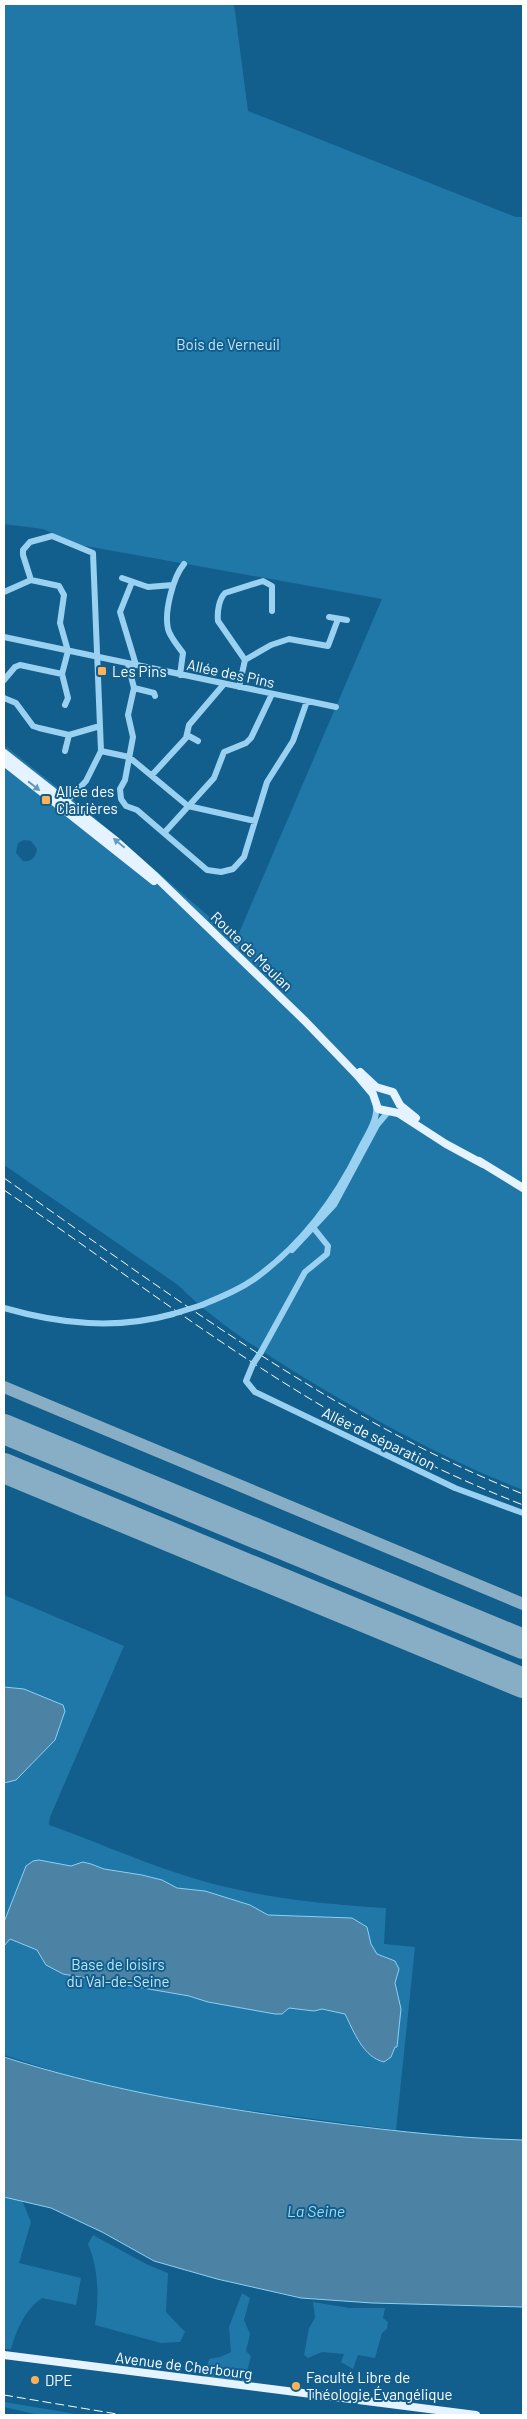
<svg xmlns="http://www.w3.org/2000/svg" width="527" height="2419" font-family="Barlow,sans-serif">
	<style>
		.green { fill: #2078a9; fill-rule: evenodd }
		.water { fill: #4c83a4; stroke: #8bd0f5 }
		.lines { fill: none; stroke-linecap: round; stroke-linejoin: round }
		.taxiway { stroke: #88aec6; stroke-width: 12 }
		.runway { stroke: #88aec6; stroke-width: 30 }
		.minor { stroke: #9ad1f1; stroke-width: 6 }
		.major { stroke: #e4f3ff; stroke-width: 8 }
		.rail { stroke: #fff; stroke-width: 1; stroke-dasharray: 9 4; stroke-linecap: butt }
		.minor-bridge { stroke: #9ad1f1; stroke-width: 6 }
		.oneway { fill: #669aba }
		.poi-dot { fill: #ffb15a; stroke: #125e8c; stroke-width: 2 }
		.labels { text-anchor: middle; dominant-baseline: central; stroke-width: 4; stroke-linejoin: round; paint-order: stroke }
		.park-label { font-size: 15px; fill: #c0e7fc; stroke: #125e8c }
		.poi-label { font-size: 15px; fill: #fff; stroke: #125e8c; text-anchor: start }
		.street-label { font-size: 15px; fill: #fff; stroke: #125e8c }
		.water-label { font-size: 16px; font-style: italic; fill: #a5dbf8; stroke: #125e8c }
	</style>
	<rect width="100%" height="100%" fill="#125e8c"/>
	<path class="green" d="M4,4H234L248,111L516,217H523V1490C446,1460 374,1420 303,1377C259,1350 215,1322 178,1285L4,1165V745L87,811L236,940L382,599L80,545L43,529L4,524ZM24,840L31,841L37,849C36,858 31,862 23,861L16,853L18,843Z
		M4,1595L124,1646L50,1817L49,1825C92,1840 134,1859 177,1873C245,1896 315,1904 386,1908L384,1944L415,1947L396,2130L178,2101L90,2083L4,2055Z
		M4,2194L21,2198L31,2222L19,2263L81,2278L76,2305L42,2298C24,2311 17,2329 11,2349H4Z
		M93,2235L146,2264L168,2273L166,2312L185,2332L180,2342L161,2343L95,2325C99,2298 99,2270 88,2244Z
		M242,2293L250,2298L244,2320L250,2334L246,2351L251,2356L244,2383L204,2378L209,2359L220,2357L231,2352L229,2327Z
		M313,2302L349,2308H385L383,2318L388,2322L387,2329L382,2333L375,2358L358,2355L353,2369L341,2362L344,2354L322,2352L308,2358L304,2355L309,2328L315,2318Z
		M4,2402L82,2415H39L4,2407Z"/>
	<path class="water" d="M4,1687L24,1689L63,1705L65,1711L55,1740L16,1780L4,1783Z
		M39,1860L71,1866L83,1862L91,1864L104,1869L142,1875L162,1880L177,1888L205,1891L250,1905L268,1915L352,1918L367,1927L371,1944L377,1954L395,1961L399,1969L395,1983L401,2009L397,2047H395L391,2057L384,2062C363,2057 354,2032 345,2014L322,2009L314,2011L289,2008L282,2014H275L208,2002L189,1996L63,1974L46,1965L37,1950L10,1939L4,1946V1922L26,1866L33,1861Z
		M4,2057C101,2088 192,2104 293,2118C369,2128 446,2138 523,2140V2307L372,2303L301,2298L217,2279L154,2261L102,2232L51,2208L4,2197Z"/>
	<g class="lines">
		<path class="taxiway" d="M4,1387L523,1604"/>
		<path class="runway" d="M4,1429L523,1644
			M4,1468L523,1683"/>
		<path class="minor" d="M122,578L148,587L173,585
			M31,580L23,555V550L30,542L52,536L93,553L101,751L86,781L64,804
			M132,582L120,612L136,665
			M4,592L31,580L59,586L64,595L60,623L68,651L62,674L20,665L15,667L4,680
			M329,617L347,620
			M4,637L336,707
			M245,660L218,621C217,612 219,599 225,593L263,581L272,586V611
			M128,664L134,688L128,715L133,737L125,780L120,789L121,799L126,806L137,810L207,870L221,872L233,869L244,857L267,782L293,741L307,701
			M62,674L68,698L65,705
			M180,675L183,653C178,646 170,637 168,629C164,612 173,577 184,564
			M239,687L245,660L271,645L289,639L328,646L338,619
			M134,688L154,693L155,696
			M4,698L16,703L33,726L39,728L69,735L100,726
			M187,735L198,741
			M65,751L69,735
			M101,751L129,757L188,806L255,821
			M152,775L186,738L189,725L224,684
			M165,832L214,778L224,752L246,743L251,738L272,694
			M292,1250L334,1205L377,1125L388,1112
			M202,1305C221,1297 241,1289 257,1277C302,1244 336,1198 360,1149C366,1137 378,1120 376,1106
			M4,1308C60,1324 116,1330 173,1314
			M261,1352L305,1272L327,1254L328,1246L312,1226
			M253,1364L246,1381L255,1392L455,1488L523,1513"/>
		<path class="major" d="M4,753L116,841L154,875L305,1021L357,1075L373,1094L378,1109L398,1113L446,1144L483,1164
			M4,762L154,881
			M360,1072L376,1087L393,1092L400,1105L416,1118
			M479,1161L523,1188
			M4,2355L476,2415"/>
		<path class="rail" d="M4,1178C171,1295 333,1418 523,1494
			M4,1190C115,1266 223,1349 339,1416C398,1451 460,1480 523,1505
			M4,2395L123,2415"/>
		<path class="minor-bridge" d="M173,1314L202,1305
			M253,1364L261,1352"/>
	</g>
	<defs><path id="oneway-solid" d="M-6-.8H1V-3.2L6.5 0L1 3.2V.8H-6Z" transform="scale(1.25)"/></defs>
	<g class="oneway">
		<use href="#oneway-solid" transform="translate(34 786) rotate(38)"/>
		<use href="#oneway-solid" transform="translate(119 843) rotate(-140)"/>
	</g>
	<g class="poi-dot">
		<rect x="97" y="666" width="10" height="10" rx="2.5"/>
		<rect x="41" y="795" width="10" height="10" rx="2.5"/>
		<circle cx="35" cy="2380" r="5"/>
		<circle cx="296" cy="2386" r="5"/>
	</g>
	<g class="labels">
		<g class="park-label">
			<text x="228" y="344">Bois de Verneuil</text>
			<text x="118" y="1964">Base de loisirs<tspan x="118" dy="17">du Val-de-Seine</tspan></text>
		</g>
		<g class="poi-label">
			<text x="112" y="671">Les Pins</text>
			<text x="56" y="791">Allée des<tspan x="56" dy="17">Clairières</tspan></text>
			<text x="306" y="2377">Faculté Libre de<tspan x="306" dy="17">Théologie Évangélique</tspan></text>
			<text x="45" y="2380">DPE</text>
		</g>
		<g class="street-label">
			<text transform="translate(231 673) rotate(12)">Allée des Pins</text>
			<text transform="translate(252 951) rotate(44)">Route de Meulan</text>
			<text transform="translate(379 1438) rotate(26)">Allée de séparation</text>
			<text transform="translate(184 2365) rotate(7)">Avenue de Cherbourg</text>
		</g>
		<g class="water-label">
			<text x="316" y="2210">La Seine</text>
		</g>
	</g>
	<rect width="527" height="2419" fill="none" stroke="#ffffff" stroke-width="10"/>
</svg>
